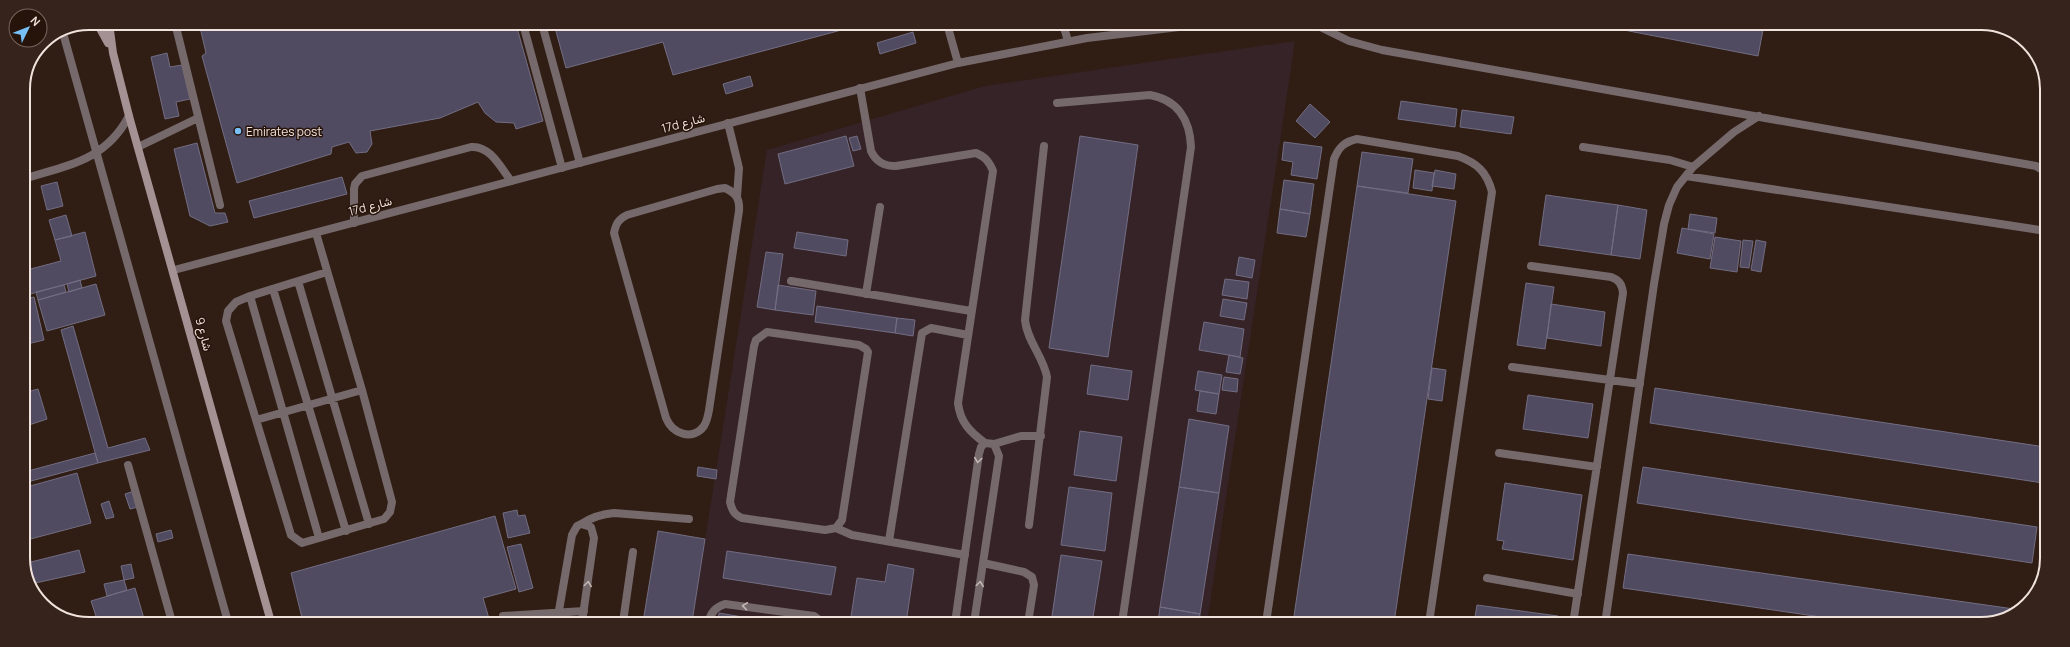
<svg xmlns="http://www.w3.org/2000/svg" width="2070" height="647" font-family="Manrope,Vazirmatn,sans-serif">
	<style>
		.industrial { fill: #362328 }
		.building { fill: #504b60; stroke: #726d82 }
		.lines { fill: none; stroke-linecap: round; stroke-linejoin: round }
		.lane { stroke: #75696b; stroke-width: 8 }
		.street { stroke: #75696b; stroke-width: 8 }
		.secondary { stroke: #a49194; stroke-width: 8 }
		.oneway { stroke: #c5b8b4 }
		.poi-dot { fill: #77bff7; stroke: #26140b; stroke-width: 1.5 }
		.labels { text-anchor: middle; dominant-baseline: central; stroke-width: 3; stroke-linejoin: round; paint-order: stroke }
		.street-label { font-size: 12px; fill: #f0e2dc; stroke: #26140b }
		.poi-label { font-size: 12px; fill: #f0e2dc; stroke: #26140b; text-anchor: start }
		.rim { fill: none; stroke: #f0e2dc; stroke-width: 2 }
	</style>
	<rect width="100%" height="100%" fill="#301d14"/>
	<path class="industrial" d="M1295,41L1207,623L692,622L767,150L985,86Z"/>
	<path class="building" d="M199,23L516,24L543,121L516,129L514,123L496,122L485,113L478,102L440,118L370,131L372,144L367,152L356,153L349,142L332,147L331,154L237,183L202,56L206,53Z
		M554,24H864L673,75L663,42L566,68Z
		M1598,25H1764L1758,56Z
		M913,32L916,43L880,54L877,43Z
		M167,53L170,67L182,65L190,99L176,102L179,116L165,119L151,57Z
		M750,76L753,86L726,94L723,84Z
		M1401,101L1457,109L1455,127L1398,119Z
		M1310,104L1330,122L1315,138L1296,121Z
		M1462,110L1514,117L1511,134L1460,127Z
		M846,136L854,166L785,184L778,154Z
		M857,136L861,149L853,151L849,138Z
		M1080,136L1138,145L1108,357L1049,348Z
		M1284,142L1322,147L1317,179L1291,175L1293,162L1282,160Z
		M197,143L215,213H225L228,222L210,226L190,216L174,149Z
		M1362,152L1413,159L1408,193L1357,186Z
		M1415,170L1434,173L1432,191L1413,188Z
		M1435,170L1456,174L1454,189L1432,186Z
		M342,177L347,194L254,218L249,201Z
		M1284,180L1314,184L1310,214L1280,209Z
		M57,182L63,206L47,210L41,186Z
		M1357,186L1456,201L1394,623H1293Z
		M1546,195L1618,205L1611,255L1539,245Z
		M1618,205L1647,210L1640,259L1611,255Z
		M1280,209L1310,214L1306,237L1277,233Z
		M1690,214L1717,218L1715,233L1688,229Z
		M66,215L72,236L55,240L49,220Z
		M1682,228L1714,234L1710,259L1677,253Z
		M85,232L96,276L23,296V271L61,261L55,240Z
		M797,232L848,240L846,256L794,248Z
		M1715,237L1741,241L1737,272L1710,268Z
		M1743,240L1753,241L1749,268L1740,267Z
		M1756,240L1766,242L1761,272L1751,270Z
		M766,252L783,254L775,310L757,307Z
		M1239,257L1255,260L1252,278L1236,275Z
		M1225,279L1249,282L1247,299L1222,295Z
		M80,280L82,288L69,292L67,284Z
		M1526,283L1554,287L1545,349L1517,345Z
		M96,284L105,315L47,331L38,300Z
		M64,285L66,292L38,300L36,292Z
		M778,285L816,291L813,315L775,310Z
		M34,297L44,340L23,345V300Z
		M1223,299L1247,303L1244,320L1220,316Z
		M1551,304L1605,312L1601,346L1547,338Z
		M817,306L897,318L895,333L815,322Z
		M897,318L915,320L913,336L895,333Z
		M1204,322L1244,329L1240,357L1199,350Z
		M73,326L108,448L145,438L150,450L98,463L61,330Z
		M1229,355L1243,358L1240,374L1226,372Z
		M1091,365L1132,371L1128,400L1087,394Z
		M1432,368L1446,370L1442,401L1428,399Z
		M1198,371L1222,375L1219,394L1195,390Z
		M1224,377L1238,379L1237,392L1222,390Z
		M1655,388L2045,447L2043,483L1650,423Z
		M38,389L47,419L23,427V393Z
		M1200,391L1219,394L1216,414L1197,411Z
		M1528,395L1593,404L1588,438L1523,429Z
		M1189,419L1229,426L1219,493L1179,487Z
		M1080,431L1122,437L1116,481L1074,475Z
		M23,439L29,459L23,460Z
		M95,453L98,463L31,481L28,471Z
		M25,462L31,481L23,483V463Z
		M698,467L717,470L716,479L697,476Z
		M1643,467L2037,527L2032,563L1637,503Z
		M77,473L91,523L23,541V488Z
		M1505,483L1582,495L1573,560L1502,549L1504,541L1497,540Z
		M1069,487L1112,493L1105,551L1061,545Z
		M1179,487L1219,493L1200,614L1160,607Z
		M134,491L138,507L130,509L125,494Z
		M109,501L114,517L106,519L101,504Z
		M517,510L518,516L525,515L530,533L508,538L503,513Z
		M495,516L516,589L483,598L490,622H303L291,573Z
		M171,530L173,538L158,542L156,534Z
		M658,531L705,539L692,622H643Z
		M521,544L533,588L519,592L507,547Z
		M79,550L85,572L31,584L23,564Z
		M727,551L836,567L831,595L723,578Z
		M1628,554L2021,610V611L1982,624H1869L1623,588Z
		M1061,555L1102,561L1092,623H1051Z
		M131,564L134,578L124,580L121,566Z
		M888,564L914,569L906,623H850L857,578L885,582Z
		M124,580L127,590L107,596L104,584Z
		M135,588L145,622H89L88,618L96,616L91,601Z
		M1477,605L1558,616L1557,623H1474Z
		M1160,607L1200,614L1199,623H1158Z
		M719,613L777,623L718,622Z"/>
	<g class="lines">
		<path class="lane" d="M175,23L220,205
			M523,24L562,168
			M542,24L580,163
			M947,24L958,63
			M1063,24L1068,41
			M1314,24L1349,41L1382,50L2036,166L2046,172
			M63,33L228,622
			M860,88L871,151C876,162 884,166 896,166L976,153C985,157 989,161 993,171L958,403C960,422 970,432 985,443
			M1057,103L1150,95C1178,100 1190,120 1191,147L1122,623
			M728,123L739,168L737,197
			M138,147L198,118
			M1583,147L1670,160L1693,167
			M1686,176L2046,231
			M23,179C68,165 105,161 129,116
			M725,188C736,193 740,199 739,211L709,410C708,416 707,421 704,426C692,442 672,433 666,418L614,233C616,223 619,219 627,215L717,189Z
			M354,223V189L355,184L362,176L471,147C490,145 501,168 511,181
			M316,233L362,390L392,502L390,512L384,519L302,543L291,535L226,321L228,311L236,302L250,296L327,272
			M1531,266L1611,277C1619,280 1622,284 1623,293L1573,624
			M298,281L369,524
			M791,281L971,311
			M273,289L346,531
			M866,294L880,207
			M250,296L319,538
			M767,332L859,345L866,349L868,352L842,520L836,528L825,530L742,518C734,515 732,510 730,502L754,346L756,340Z
			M1512,367L1640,384
			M256,420L362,390
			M994,444L1021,436H1041
			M1499,453L1597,467
			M128,465L172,622
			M581,524C592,517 601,514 614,513L689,519
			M1029,525L1047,377C1043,356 1027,341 1025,320L1044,146
			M836,528L852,535L965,555
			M889,541L922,333L931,328L968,335
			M983,563L1024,572L1032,577L1034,585L1028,623
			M1487,578L1578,594
			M503,616L584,611
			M557,622L572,535L577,526L581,524L591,527L594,538L582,622
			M623,622L633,552
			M709,622C710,612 716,607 725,604L814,616L823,623
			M955,623L979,454L981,447L985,443L994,444L999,456L974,623
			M1266,623L1334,159C1339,147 1344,142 1357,139L1458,156C1477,163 1487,172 1492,192L1429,623
			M1605,624L1654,284L1664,224L1669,205L1677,187L1693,167L1734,132L1759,116"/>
		<path class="street" d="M174,270L958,63L1087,38L1204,24"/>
		<path class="secondary" d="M97,23L108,43
			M109,23L113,53L129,116L271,622"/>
	</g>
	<defs><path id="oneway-chevron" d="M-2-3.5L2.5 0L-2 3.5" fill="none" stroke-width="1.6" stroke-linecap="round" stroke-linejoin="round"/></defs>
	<g class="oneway">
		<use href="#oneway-chevron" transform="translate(978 460) rotate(98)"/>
		<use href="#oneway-chevron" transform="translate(588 584) rotate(-82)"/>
		<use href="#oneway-chevron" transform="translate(980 584) rotate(-82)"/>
		<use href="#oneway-chevron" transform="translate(745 606) rotate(-172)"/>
	</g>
	<circle class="poi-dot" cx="238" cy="131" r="4"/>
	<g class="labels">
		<g class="street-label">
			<text transform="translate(683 123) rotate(-15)">17d شارع</text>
			<text transform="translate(370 206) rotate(-15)">17d شارع</text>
			<text transform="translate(204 334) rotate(75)">شارع 9</text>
		</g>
		<g class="poi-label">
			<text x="246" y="131">Emirates post</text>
		</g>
	</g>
	<path d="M0 0H2070V647H0ZM89 30H1981A59 59 0 0 1 2040 89V558A59 59 0 0 1 1981 617H89A59 59 0 0 1 30 558V89A59 59 0 0 1 89 30Z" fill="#36241c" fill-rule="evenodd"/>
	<path class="rim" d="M89 30H1981A59 59 0 0 1 2040 89V558A59 59 0 0 1 1981 617H89A59 59 0 0 1 30 558V89A59 59 0 0 1 89 30Z"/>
	<g transform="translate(28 28) rotate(47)"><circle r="19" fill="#26140b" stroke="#77665f"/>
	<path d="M0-3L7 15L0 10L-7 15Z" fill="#77bff7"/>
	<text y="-6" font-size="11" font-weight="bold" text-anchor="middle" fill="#f0e2dc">N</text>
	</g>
</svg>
